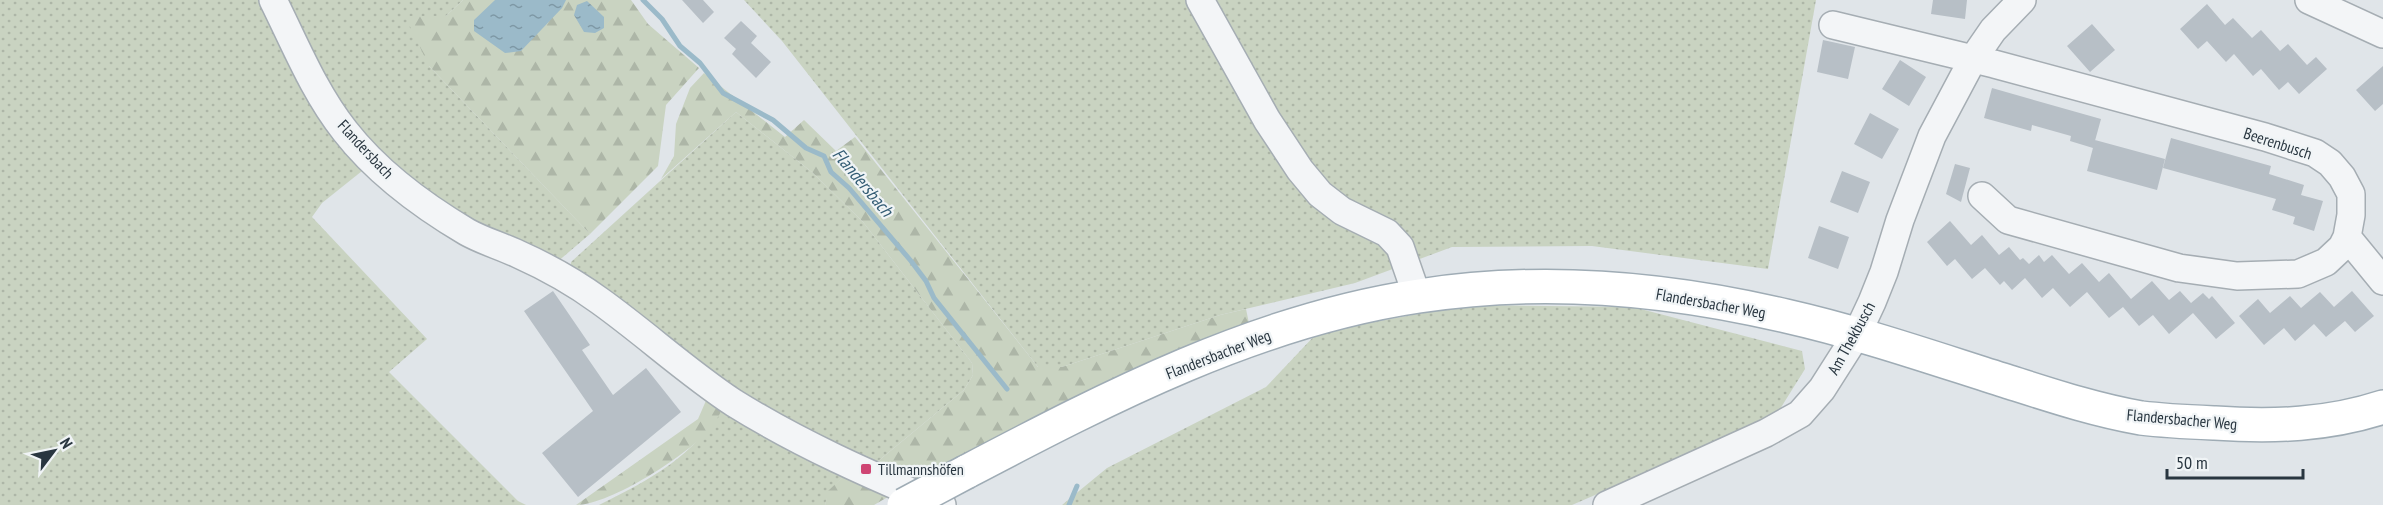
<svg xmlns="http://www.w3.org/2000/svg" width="2383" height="505" font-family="'PT Sans Narrow',sans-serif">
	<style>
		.grass { fill: url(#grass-dots) }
		.forest { fill: url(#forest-firs) }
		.water { fill: url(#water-ripples) }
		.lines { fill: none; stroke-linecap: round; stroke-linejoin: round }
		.stream { stroke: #9bbac9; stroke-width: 5 }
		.building { fill: #b7bfc6 }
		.minor-casing { stroke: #a5adb3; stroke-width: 30 }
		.major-casing { stroke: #9facb5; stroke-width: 36 }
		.minor { stroke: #f3f5f7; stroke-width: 27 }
		.major { stroke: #fff; stroke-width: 33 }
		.major-bridge-casing { stroke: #9facb5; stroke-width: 36; stroke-linecap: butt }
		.major-bridge { stroke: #fff; stroke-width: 33 }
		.poi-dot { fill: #ce4573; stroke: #f0f4f6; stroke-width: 2 }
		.labels { text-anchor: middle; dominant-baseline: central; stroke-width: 4.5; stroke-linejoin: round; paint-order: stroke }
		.street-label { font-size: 16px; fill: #293640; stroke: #f0f4f6 }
		.poi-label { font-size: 16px; fill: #293640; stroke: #f0f4f6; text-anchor: start }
		.water-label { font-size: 18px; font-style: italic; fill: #335c74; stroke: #f0f4f6 }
	</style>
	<defs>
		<pattern id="grass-dots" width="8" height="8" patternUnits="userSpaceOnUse" patternTransform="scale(1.5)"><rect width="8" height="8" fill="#c9d3c1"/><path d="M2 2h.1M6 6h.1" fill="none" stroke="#adb6a7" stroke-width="1.8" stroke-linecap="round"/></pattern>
		<pattern id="forest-firs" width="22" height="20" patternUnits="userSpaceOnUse" patternTransform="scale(1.5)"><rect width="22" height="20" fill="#c9d3c1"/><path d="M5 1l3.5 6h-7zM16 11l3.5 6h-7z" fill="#adb6a7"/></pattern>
		<pattern id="water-ripples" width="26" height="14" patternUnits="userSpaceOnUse" patternTransform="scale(1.5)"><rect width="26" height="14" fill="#9bbac9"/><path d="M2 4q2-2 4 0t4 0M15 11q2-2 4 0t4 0" fill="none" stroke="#7e98a5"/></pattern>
	</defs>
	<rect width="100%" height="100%" fill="#e0e5e9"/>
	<path class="grass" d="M0,0H265L367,167L322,203L312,217L427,339L389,372L518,501L526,505H0Z
		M281,0H463L446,16L429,66L590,234L556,263L430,199L344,117Z
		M744,0H1816L1768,269L1592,246L1452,247L1355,283L1220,315L1062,367H1038L782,41Z
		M736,112L813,173L863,222L972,363L973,375L964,390L871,467L737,397L570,270L571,262Z
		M1468,305L1633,307L1802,351L1805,369L1775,417L1572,505H1062L1107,468L1266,387L1318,332Z
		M724,406L846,474L829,491L825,505H599C650,480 694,456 724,406Z"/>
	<path class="forest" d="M463,0H631L648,24L699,68L666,105L658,166L590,234L429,66L405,16H446Z
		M704,73L785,137L804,120L836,151L855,137L1038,367H1062L1220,315L1246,309L1250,328L914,486L871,467L964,390L973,375L972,363L863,222L813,173L736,112L661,179L674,156L676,124L690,88Z
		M708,396L724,406C720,413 716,421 712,427C689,454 611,505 576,505L698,419Z
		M846,474L893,494L874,505H825L828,491Z"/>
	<path class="water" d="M495,0H566L562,8L521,51L505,53L474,31V20Z
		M587,1L604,17V28L595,33L584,32L574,15L577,5Z"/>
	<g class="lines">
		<path class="stream" d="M643,0L662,19L680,46L700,63L723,93L773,120L806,148L824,156L831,172L849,188L911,261L926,281L934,298L1007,389
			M1069,505L1077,486"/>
	</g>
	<path class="building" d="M682,0H703L714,12L703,23Z
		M1933,0H1967L1965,19L1931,14Z
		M2207,4L2225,25L2233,18L2252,38L2261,30L2280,51L2288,44L2307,65L2316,57L2327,69L2299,94L2288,82L2279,90L2261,69L2253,76L2234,54L2226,62L2207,41L2198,49L2180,29Z
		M741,21L757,36L751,43L771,62L756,78L732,54L736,49L724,38Z
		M2092,24L2115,50L2090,72L2067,46Z
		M1823,40L1855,47L1848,79L1817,72Z
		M1900,60L1926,77L1909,106L1882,89Z
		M2383,66V104L2375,111L2356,90Z
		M1992,88L2101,119L2093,148L2070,141L2071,136L2032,125L2031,131L1984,118Z
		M1870,113L1899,129L1882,159L1854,144Z
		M2171,138L2271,166L2269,174L2304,185L2301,195L2323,201L2314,231L2293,224L2295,217L2272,210L2276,199L2163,168Z
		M2095,140L2165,159L2157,190L2087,171Z
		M1955,164L1970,168L1961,202L1946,194Z
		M1842,171L1870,182L1858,213L1830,202Z
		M1950,221L1971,245L1982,235L1999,255L2009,247L2020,260L2023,258L2029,264L2039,255L2044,262L2052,255L2069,274L2082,263L2099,282L2109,273L2131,299L2152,281L2169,300L2180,291L2191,303L2203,293L2209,299L2212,296L2235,323L2216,339L2193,313L2169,334L2153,315L2139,326L2123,307L2109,318L2087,292L2070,307L2053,288L2042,298L2025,278L2012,290L2004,281L2000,285L1985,268L1972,279L1955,259L1947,266L1927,242Z
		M1819,226L1849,237L1838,269L1808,258Z
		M553,291L590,345L582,350L613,395L646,368L681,412L578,497L542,453L593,411L524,311Z
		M2352,291L2374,316L2355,332L2345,321L2326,337L2314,324L2295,341L2284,328L2264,345L2239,316L2258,299L2270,313L2290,296L2301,308L2320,292L2334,307Z"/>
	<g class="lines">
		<g class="minor-casing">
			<path id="minor" d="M273,0C295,44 314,92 345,131C377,172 423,206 467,232C483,241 501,246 518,254C547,267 574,282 600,301C646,334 687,372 734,403C800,444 870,475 942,505
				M1200,0L1267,120L1300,170L1320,194L1342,211L1387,233L1400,247L1417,296
				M2309,0L2383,34
				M1833,25L1994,64L2265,137L2315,153L2330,163L2342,177L2351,194V215L2347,237L2342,247L2326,262L2298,274L2237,276L2179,268L2008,220L1982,196
				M2347,237L2383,281
				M1607,505L1766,433L1800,414L1822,389L1857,334L1872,302L1884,272L1900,220L1932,136L1973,59L1993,30L2022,0"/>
		</g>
		<g class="major-casing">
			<path id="major" d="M966,472C1109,397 1257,320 1419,296C1541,277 1667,288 1786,316C1861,333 1933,358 2006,381C2050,395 2095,410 2141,418C2166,421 2191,422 2215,423C2273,427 2328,425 2383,407"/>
		</g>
		<use href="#minor" class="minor"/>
		<use href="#major" class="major"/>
		<g class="major-bridge-casing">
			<path id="major-bridge" d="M904,505L966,472"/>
		</g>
		<use href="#major-bridge" class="major-bridge"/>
	</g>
	<rect class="poi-dot" x="860" y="463" width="12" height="12" rx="3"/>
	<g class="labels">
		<g class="street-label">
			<text transform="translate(2278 143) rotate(18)">Beerenbusch</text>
			<text transform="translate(366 149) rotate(47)">Flandersbach</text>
			<text transform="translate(1711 303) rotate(10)">Flandersbacher Weg</text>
			<text transform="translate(1851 338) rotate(-61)">Am Thekbusch</text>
			<text transform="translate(1218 354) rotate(-21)">Flandersbacher Weg</text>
			<text transform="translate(2182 419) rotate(5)">Flandersbacher Weg</text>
		</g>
		<g class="poi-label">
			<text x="878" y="469">Tillmannshöfen</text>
		</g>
		<g class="water-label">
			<text transform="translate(863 182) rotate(50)">Flandersbach</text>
		</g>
	</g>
	<g transform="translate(54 451) rotate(58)" stroke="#f0f4f6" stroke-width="4.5" paint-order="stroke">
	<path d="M0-4.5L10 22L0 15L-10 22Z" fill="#293640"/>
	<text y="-9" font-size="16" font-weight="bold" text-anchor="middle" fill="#293640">N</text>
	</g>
	<path d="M2167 469v9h136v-9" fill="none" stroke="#293640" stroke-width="3"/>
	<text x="2176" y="469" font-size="18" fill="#293640" stroke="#f0f4f6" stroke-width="4.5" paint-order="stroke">50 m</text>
</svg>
